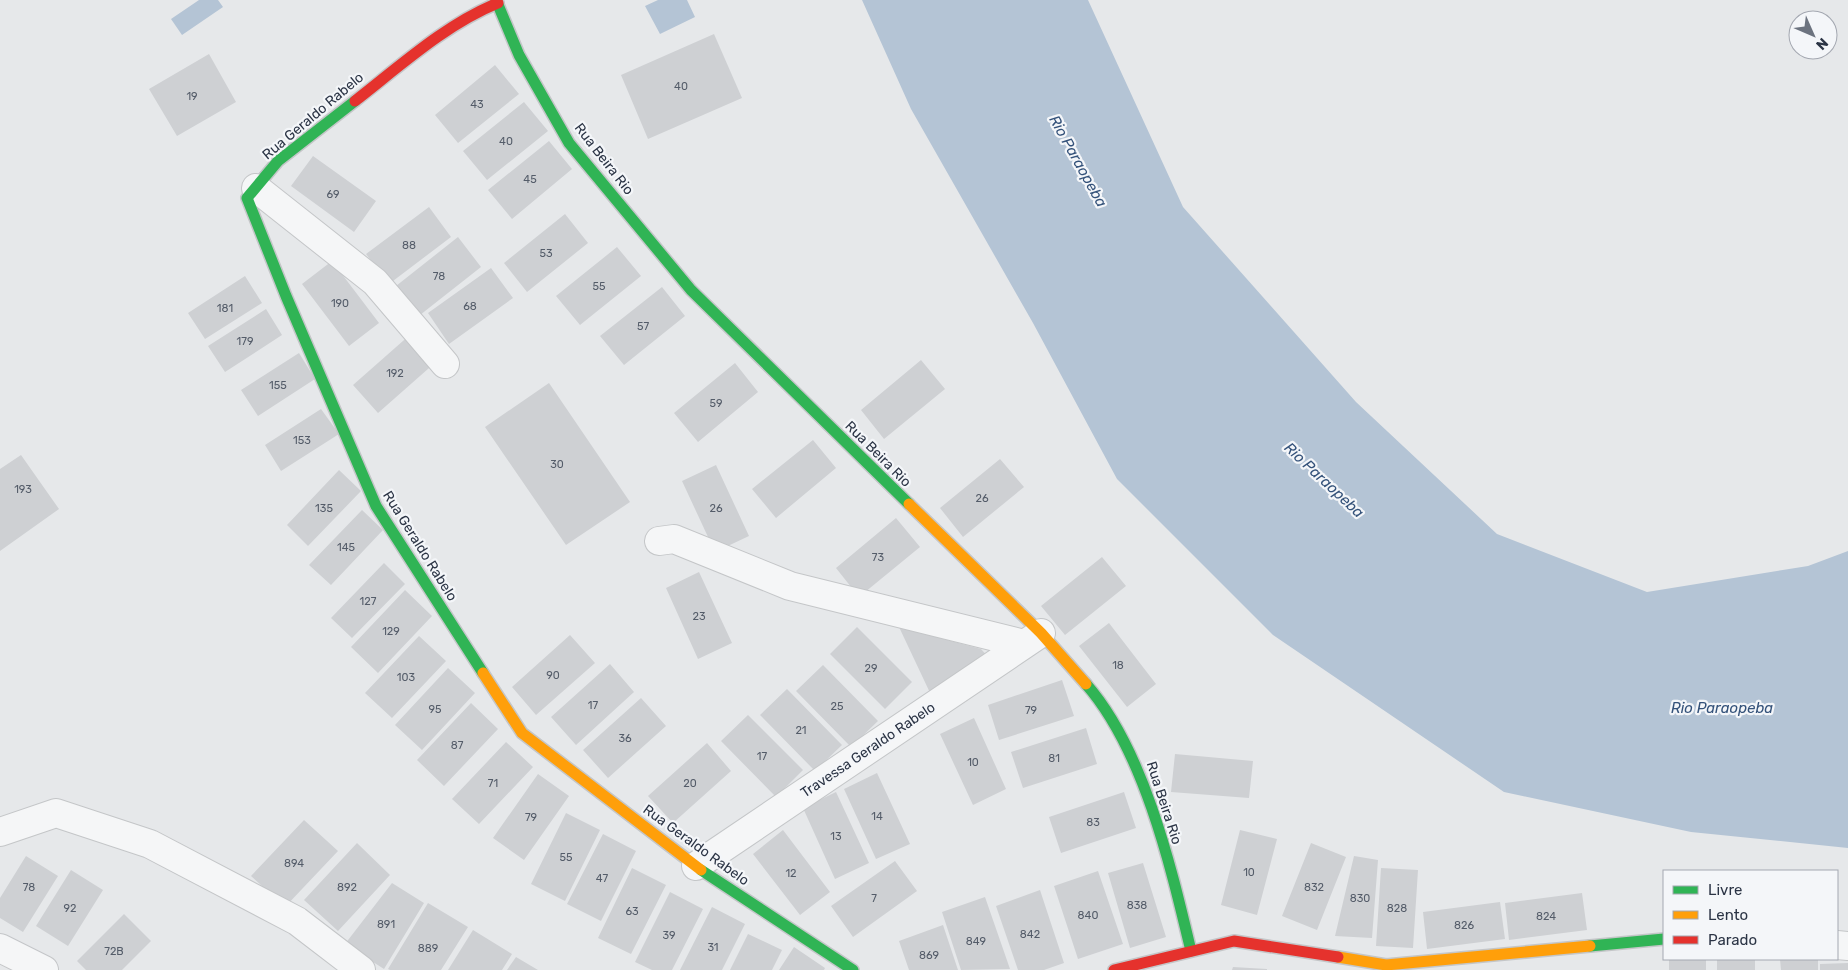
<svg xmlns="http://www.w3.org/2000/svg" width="1848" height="970" font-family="Rubik,sans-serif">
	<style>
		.water { fill: #b4c4d5 }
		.building { fill: #ced0d3 }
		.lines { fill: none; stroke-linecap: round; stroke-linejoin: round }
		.street-casing { stroke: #c4c6c8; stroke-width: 30 }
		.fast-casing { stroke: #c4c6c8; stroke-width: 14 }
		.slow-casing { stroke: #c4c6c8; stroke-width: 14 }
		.jam-casing { stroke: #c4c6c8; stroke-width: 14 }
		.street { stroke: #f5f6f7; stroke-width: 28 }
		.fast { stroke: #30b455; stroke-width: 11 }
		.slow { stroke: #ff9f0a; stroke-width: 11 }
		.jam { stroke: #e5322d; stroke-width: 11 }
		.labels { text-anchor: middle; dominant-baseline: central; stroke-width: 4.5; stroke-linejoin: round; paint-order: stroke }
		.number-label { font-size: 11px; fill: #545c69 }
		.street-label { font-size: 14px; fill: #2b3445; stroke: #f4f6f9 }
		.water-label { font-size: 15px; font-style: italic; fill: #34527a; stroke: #f4f6f9 }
	</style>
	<rect width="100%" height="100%" fill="#e6e8ea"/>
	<path class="water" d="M199,0H218L223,7L182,35L171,19Z
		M658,0H687L695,17L660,34L645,6Z
		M862,0H1088L1183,207L1356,402L1497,534L1647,592L1808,566L1848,551V848L1691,832L1504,792L1273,635L1117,479L1033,323L911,109Z"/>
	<path class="building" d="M714,34L742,98L648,139L621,75Z
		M209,54L236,102L177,136L149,89Z
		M495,65L519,94L458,143L435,115Z
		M524,102L548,131L487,180L463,151Z
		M549,141L572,169L512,219L488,190Z
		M313,156L376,201L354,232L291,186Z
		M429,207L451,237L389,284L366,254Z
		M565,214L588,243L527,292L504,263Z
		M458,237L481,267L420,315L396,286Z
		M617,247L641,276L580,325L556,296Z
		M332,261L379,323L349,346L302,284Z
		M491,268L513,298L449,344L428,313Z
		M245,276L262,303L205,339L188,313Z
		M662,287L685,316L624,365L600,336Z
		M266,309L282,335L225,372L208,346Z
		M412,333L437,361L378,413L353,385Z
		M299,353L315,379L258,416L241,390Z
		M921,360L945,389L884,439L861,410Z
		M735,363L758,392L698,442L674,413Z
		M549,383L630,502L566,545L485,427Z
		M321,409L339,434L281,471L265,445Z
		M813,440L836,468L776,518L752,489Z
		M21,455L59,509L0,551V469Z
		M1000,459L1024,487L963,537L940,508Z
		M716,465L749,536L715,552L682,481Z
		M339,470L361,491L308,546L287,525Z
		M362,510L383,530L331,585L309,565Z
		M896,518L920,547L859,597L836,568Z
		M1102,557L1126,586L1065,635L1041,606Z
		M384,563L405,584L352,638L331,618Z
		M699,572L732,643L698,659L666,588Z
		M405,590L432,616L378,673L351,647Z
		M1109,623L1156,684L1127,707L1079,646Z
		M857,627L912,682L885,709L830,654Z
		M899,627L981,649L989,658L932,697Z
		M570,635L595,663L536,715L512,687Z
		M419,636L446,661L392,718L365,693Z
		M610,664L634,692L576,745L551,717Z
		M823,665L878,721L851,747L796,691Z
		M448,668L475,693L422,750L395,725Z
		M1062,680L1074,716L999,740L988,705Z
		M787,689L842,745L815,771L760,715Z
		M641,698L666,726L608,778L583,750Z
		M471,703L498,729L444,786L417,760Z
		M748,715L803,770L776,797L721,741Z
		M974,718L1006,789L973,805L940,734Z
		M1086,728L1097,764L1023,788L1011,752Z
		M506,742L533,767L479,824L452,799Z
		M707,743L731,771L673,823L648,796Z
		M1175,754L1253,761L1249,798L1171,792Z
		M877,773L910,844L876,859L844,789Z
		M538,774L569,796L524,860L493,838Z
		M836,792L869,863L835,879L803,808Z
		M1124,792L1136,828L1061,853L1049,817Z
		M566,813L600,830L565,901L531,884Z
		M304,820L338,851L285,907L251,876Z
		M783,830L830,892L800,915L753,854Z
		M1240,830L1277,839L1257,915L1221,905Z
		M603,834L636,851L601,921L567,904Z
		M357,843L390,875L338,931L304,900Z
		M1311,843L1346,857L1317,930L1282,916Z
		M26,856L58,876L23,932L0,918V898Z
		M1354,856L1378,860L1372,938L1335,936Z
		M895,861L917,891L853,937L831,906Z
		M1143,863L1166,937L1130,948L1108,873Z
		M632,868L666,885L631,954L598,938Z
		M1381,868L1418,870L1413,948L1376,946Z
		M71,870L103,890L68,946L36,926Z
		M1098,871L1123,944L1078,959L1054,886Z
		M392,883L424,903L384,969L345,944Z
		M1040,890L1064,963L1044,970H1018L996,906Z
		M670,892L703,909L672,970H652L635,962Z
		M1582,893L1587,930L1509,940L1505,903Z
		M985,897L1010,969L961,970L942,912Z
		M1500,902L1505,939L1427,949L1423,912Z
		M428,903L468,927L441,970H390L388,969Z
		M712,907L745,924L722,970H680Z
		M124,914L151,941L122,970H86L77,961Z
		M943,925L958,970H909L899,941Z
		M473,930L512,954L502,970H448Z
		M748,934L782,950L772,970H730Z
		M794,947L825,968L824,970H779Z
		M516,957L538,970H507Z
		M1706,959V970H1669V960Z
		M1717,959H1755V970H1717Z
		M1780,959H1818V970H1781Z
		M1848,963V970H1820V964Z
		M1233,967L1267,969V970H1232Z"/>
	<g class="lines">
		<g class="street-casing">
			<path id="street" d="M256,188L375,282L445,364
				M659,541L674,539L790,586L1024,644
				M0,832L56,813L150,844L297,921L361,970
				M696,866L1041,633
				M1837,945L1848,946
				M0,948L44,970"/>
		</g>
		<g class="fast-casing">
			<path id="fast" d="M496,0L519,55L569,143L691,290L909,504
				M355,101L278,161L247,198L286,296L376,506L483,673
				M1086,684C1144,750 1171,867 1191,951
				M701,870L853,970
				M1590,946L1664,939"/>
		</g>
		<g class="slow-casing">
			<path id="slow" d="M909,504L1041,633L1086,684
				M483,673L522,733L701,870
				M1338,957L1386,965L1590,946"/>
		</g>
		<g class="jam-casing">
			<path id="jam" d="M355,101C400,66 446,24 498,3
				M1114,970L1234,941L1338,957"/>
		</g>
		<use href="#street" class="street"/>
		<use href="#fast" class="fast"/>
		<use href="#slow" class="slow"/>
		<use href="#jam" class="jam"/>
	</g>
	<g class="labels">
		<g class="number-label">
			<text x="681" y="86">40</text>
			<text x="192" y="96">19</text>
			<text x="477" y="104">43</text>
			<text x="506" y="141">40</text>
			<text x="530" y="179">45</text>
			<text x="333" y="194">69</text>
			<text x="409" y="245">88</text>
			<text x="546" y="253">53</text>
			<text x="439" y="276">78</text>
			<text x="599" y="286">55</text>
			<text x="340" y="303">190</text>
			<text x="470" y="306">68</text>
			<text x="225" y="308">181</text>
			<text x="643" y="326">57</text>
			<text x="245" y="341">179</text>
			<text x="395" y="373">192</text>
			<text x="278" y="385">155</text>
			<text x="716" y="403">59</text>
			<text x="302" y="440">153</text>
			<text x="557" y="464">30</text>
			<text x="23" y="489">193</text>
			<text x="982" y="498">26</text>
			<text x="324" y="508">135</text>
			<text x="716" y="508">26</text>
			<text x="346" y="547">145</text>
			<text x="878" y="557">73</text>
			<text x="368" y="601">127</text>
			<text x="699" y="616">23</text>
			<text x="391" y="631">129</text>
			<text x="1118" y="665">18</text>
			<text x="871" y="668">29</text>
			<text x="553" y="675">90</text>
			<text x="406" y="677">103</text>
			<text x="593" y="705">17</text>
			<text x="837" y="706">25</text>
			<text x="435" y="709">95</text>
			<text x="1031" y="710">79</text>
			<text x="801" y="730">21</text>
			<text x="625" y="738">36</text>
			<text x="457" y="745">87</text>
			<text x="762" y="756">17</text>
			<text x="1054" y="758">81</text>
			<text x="973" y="762">10</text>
			<text x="493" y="783">71</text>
			<text x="690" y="783">20</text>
			<text x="877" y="816">14</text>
			<text x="531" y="817">79</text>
			<text x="1093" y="822">83</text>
			<text x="836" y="836">13</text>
			<text x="566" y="857">55</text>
			<text x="294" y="863">894</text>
			<text x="1249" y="872">10</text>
			<text x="791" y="873">12</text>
			<text x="602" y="878">47</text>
			<text x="29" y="887">78</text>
			<text x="347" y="887">892</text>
			<text x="1314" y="887">832</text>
			<text x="874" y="898">7</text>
			<text x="1360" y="898">830</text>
			<text x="1137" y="905">838</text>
			<text x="70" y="908">92</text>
			<text x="1397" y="908">828</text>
			<text x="632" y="911">63</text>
			<text x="1088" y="915">840</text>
			<text x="1546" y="916">824</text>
			<text x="386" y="924">891</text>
			<text x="1464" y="925">826</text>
			<text x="1030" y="934">842</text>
			<text x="669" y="935">39</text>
			<text x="976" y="941">849</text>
			<text x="713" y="947">31</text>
			<text x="428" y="948">889</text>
			<text x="114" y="951">72B</text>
			<text x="929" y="955">869</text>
		</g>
		<g class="street-label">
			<text transform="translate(313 116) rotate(-40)">Rua Geraldo Rabelo</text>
			<text transform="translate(604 159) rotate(52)">Rua Beira Rio</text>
			<text transform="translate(878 454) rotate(45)">Rua Beira Rio</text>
			<text transform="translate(420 546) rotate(58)">Rua Geraldo Rabelo</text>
			<text transform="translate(868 750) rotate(-34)">Travessa Geraldo Rabelo</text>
			<text transform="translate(1164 803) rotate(72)">Rua Beira Rio</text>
			<text transform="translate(696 845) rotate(36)">Rua Geraldo Rabelo</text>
		</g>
		<g class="water-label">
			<text transform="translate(1078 161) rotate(61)">Rio Paraopeba</text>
			<text transform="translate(1324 480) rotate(43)">Rio Paraopeba</text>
			<text x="1722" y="708">Rio Paraopeba</text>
		</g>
	</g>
	<rect x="1663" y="870" width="175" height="90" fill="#f4f6f9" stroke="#a4a8b1"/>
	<rect x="1673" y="886" width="25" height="8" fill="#30b455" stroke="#a4a8b1"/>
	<text x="1708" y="895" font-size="15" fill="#2b3445">Livre</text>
	<rect x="1673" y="911" width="25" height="8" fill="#ff9f0a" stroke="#a4a8b1"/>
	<text x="1708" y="920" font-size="15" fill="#2b3445">Lento</text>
	<rect x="1673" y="936" width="25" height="8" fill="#e5322d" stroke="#a4a8b1"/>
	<text x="1708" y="945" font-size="15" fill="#2b3445">Parado</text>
	<g transform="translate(1813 35) rotate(135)"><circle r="24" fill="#f4f6f9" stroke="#a4a8b1"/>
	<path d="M0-4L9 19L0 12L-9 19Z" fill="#6c737f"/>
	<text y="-8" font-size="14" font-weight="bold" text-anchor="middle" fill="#2b3445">N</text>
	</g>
</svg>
